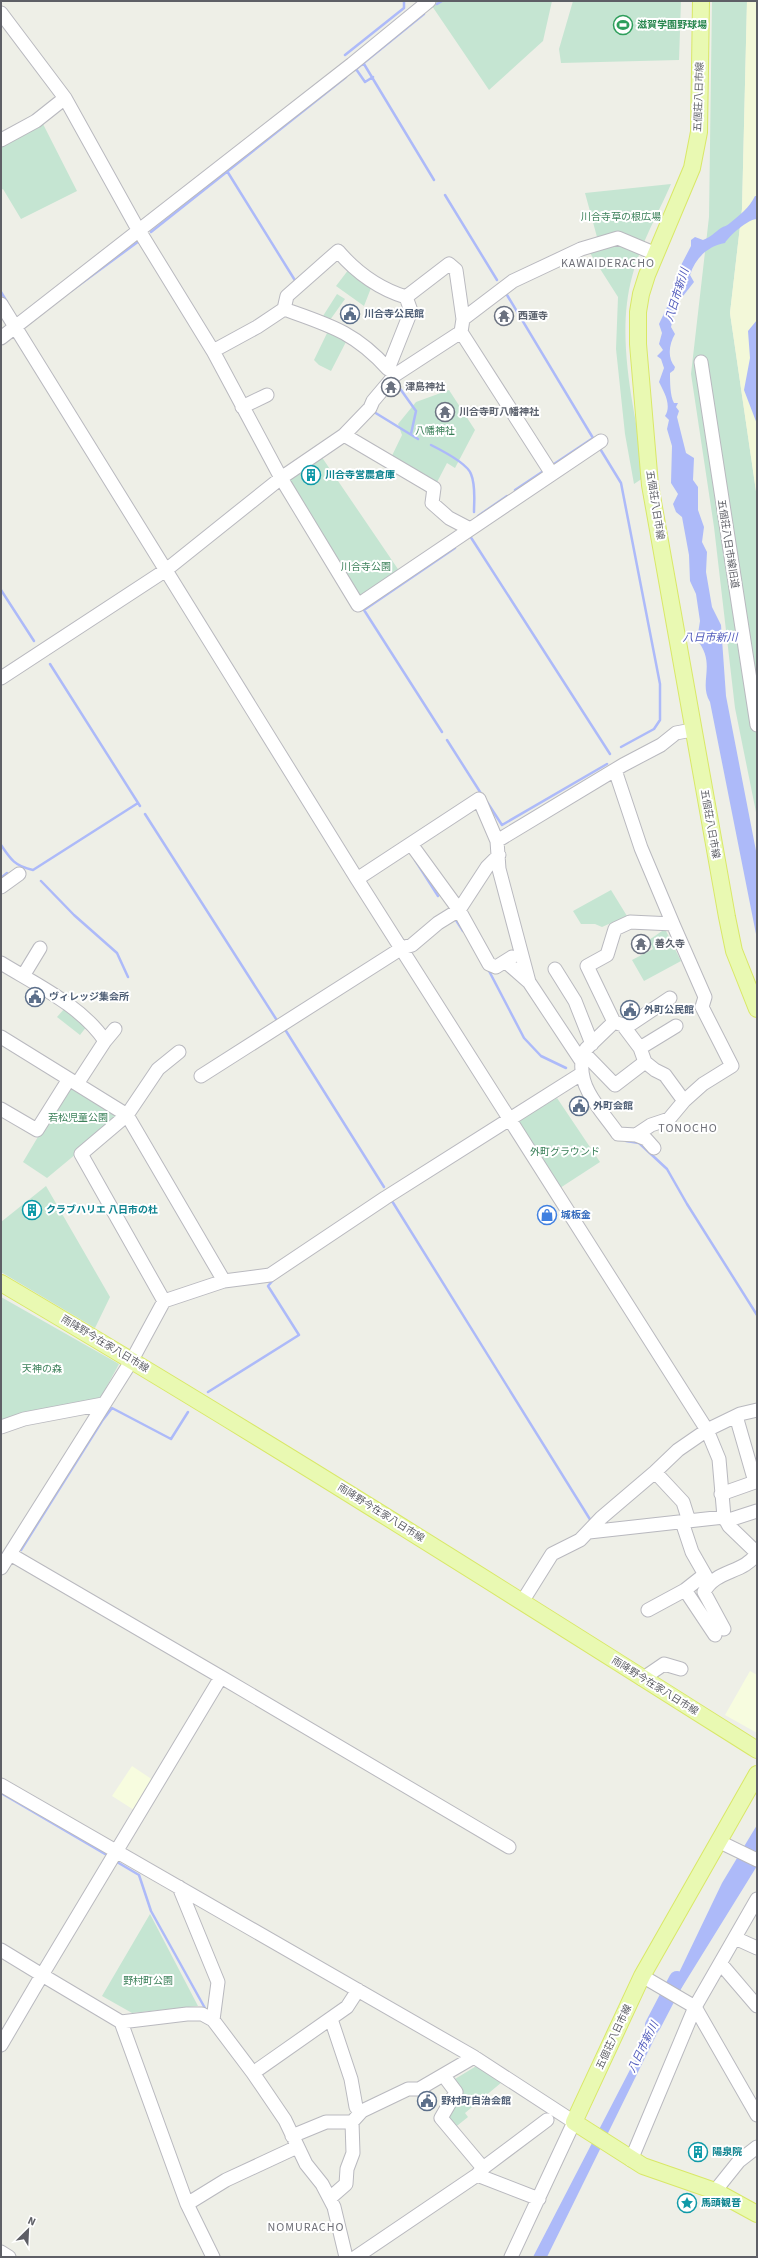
<svg xmlns="http://www.w3.org/2000/svg" width="758" height="2258" font-family="'Source Sans 3','Noto Sans JP',sans-serif">
	<style>
		.commercial { fill: #f7fcdf }
		.green { fill: #c5e5d2 }
		.sand { fill: #f3f8d9 }
		.water { fill: #adbaf9 }
		.lines { fill: none; stroke-linecap: round; stroke-linejoin: round }
		.stream { stroke: #adbaf9; stroke-width: 2.5 }
		.river { stroke: #adbaf9; stroke-width: 16 }
		.minor-casing { stroke: #b9b9bf; stroke-width: 15 }
		.major-casing { stroke: #d9e867; stroke-width: 18 }
		.minor { stroke: #fff; stroke-width: 13 }
		.major { stroke: #e9f9b2; stroke-width: 16 }
		.labels { text-anchor: middle; dominant-baseline: central; stroke-width: 4; stroke-linejoin: round; paint-order: stroke }
		.leisure-label { font-size: 10px; font-weight: bold; fill: #27864d; stroke: #fff; text-anchor: start }
		.street-label { font-size: 10px; fill: #5e5f66; stroke: #fff }
		.park-label { font-size: 10px; fill: #3b8059; stroke: #fff }
		.service-label { font-size: 10px; font-weight: bold; fill: #4e5e75; stroke: #fff; text-anchor: start }
		.worship-label { font-size: 10px; font-weight: bold; fill: #5b616d; stroke: #fff; text-anchor: start }
		.culture-label { font-size: 10px; font-weight: bold; fill: #0d838f; stroke: #fff; text-anchor: start }
		.shop-label { font-size: 10px; font-weight: bold; fill: #366cbe; stroke: #fff; text-anchor: start }
		.water-label { font-size: 11px; font-style: italic; fill: #505abc; stroke: #fff }
		.quarter-label { font-size: 12px; letter-spacing: 1px; fill: #6f7078; stroke: #fff }
	</style>
	<rect width="100%" height="100%" fill="#eeefe7"/>
	<path class="commercial" d="M750,1671L757,1675V1733L725,1715Z
		M132,1766L153,1780L134,1810L112,1796Z"/>
	<path class="green" d="M433,1H552L543,41L489,90L430,3Z
		M573,1H681L679,60L561,63L559,49Z
		M712,1H747L742,209L730,313L757,498V817L735,708L714,527L691,374L709,217Z
		M42,122L77,191L21,219L3,189L1,190V145Z
		M671,184C658,214 640,245 632,277C615,339 635,413 646,476L634,484L625,434L616,349L618,297L590,253L600,248L585,193Z
		M349,269L371,288L364,306L336,286Z
		M337,294L345,299L330,320L323,316Z
		M329,329L348,338L331,371L319,365L314,360Z
		M449,390L475,430L455,468L447,463L434,488L387,466L402,435L398,424L416,402Z
		M319,453L402,575L358,605L281,478Z
		M611,890L627,916L602,927L595,924H581L573,911Z
		M665,929L681,961L644,981L632,960L653,949L649,940Z
		M65,1008L87,1026L80,1035L57,1017Z
		M70,1083L123,1115L47,1178L23,1162Z
		M557,1098L600,1162L560,1188L517,1121Z
		M46,1186L110,1297L95,1328L1,1272V1222Z
		M1,1297L119,1364L100,1399L1,1423Z
		M150,1914L198,2006L132,2013L102,1996Z
		M478,2065L502,2082L465,2113L468,2117L453,2129L446,2119L461,2092L455,2079Z"/>
	<path class="sand" d="M747,1H757V498L730,313L742,209Z"/>
	<path class="water" d="M755,196H757V219C748,219 729,236 725,243C708,246 695,258 690,275L694,282L676,305L671,327L675,334C669,344 667,358 675,367L674,370L670,373C670,381 670,396 674,403H678L676,407L679,411L677,417L686,453L694,458L693,480L698,487V510L704,527L702,542L707,552L706,572L712,607L721,625L726,696L757,856V939L710,702C698,682 717,664 697,640L700,621L696,594L690,581L689,555L682,517L676,512L673,504L678,494L671,483L672,446L667,429L669,420L665,416C672,405 664,392 659,382L664,368L661,359L657,356L663,350L659,344L662,333L659,324L668,305L677,273L691,246V240L695,237L703,240C711,237 715,232 721,228C724,226 727,226 730,223C740,215 749,208 755,196Z
		M757,320V424L744,390L750,358L748,331Z
		M757,1825V1866L671,2005L547,2257H533L663,2006L722,1883Z"/>
	<g class="lines">
		<path class="stream" d="M437,4L442,1
			M345,55L404,8V1
			M364,64L434,180
			M356,69L365,82L373,77
			M355,70L424,14
			M227,171L296,282
			M445,195L497,280
			M151,232L346,77
			M71,291L139,241
			M1,292L7,302
			M507,295L593,438L551,466
			M396,383L416,411L411,434
			M374,412L418,439
			M431,445C441,450 467,463 471,474C476,486 474,500 474,512
			M599,447L621,483L660,684V720L654,729L621,747
			M515,490L542,472
			M478,516L507,496
			M470,536L610,754
			M1,590L34,641
			M50,664L140,806
			M442,732L364,610L455,548
			M447,740L482,795
			M487,802L502,825L607,764
			M145,814L278,1022
			M1,845C11,860 15,866 33,870L138,803
			M415,860L438,896
			M1,878L7,873
			M41,881L74,915L117,953L128,977
			M454,917L463,931
			M488,969L524,1038L541,1056L566,1068
			M286,1031L384,1187
			M626,1141L639,1143L667,1169L687,1204L757,1315
			M390,1202L392,1201L591,1521
			M208,1392L299,1335L268,1286L274,1279
			M21,1550L102,1421L112,1408L171,1439L188,1412
			M1,1793L105,1854
			M117,1862L139,1875L151,1911L206,2010"/>
		<path class="river" d="M653,2025L677,1979"/>
		<g class="minor-casing">
			<path id="minor" d="M1,13L65,98L135,224L213,351L281,478L358,605L601,441
				M1,140L36,121L65,98
				M1,304L357,879L707,1430L719,1459L724,1517L729,1526L757,1553
				M284,309C329,325 355,332 388,369L411,311L406,297
				M463,319L513,281L581,249L618,238L656,254
				M1,338L352,64L429,1
				M213,351L257,327L284,309L287,296L338,251C356,272 380,289 406,297L449,264L456,270L463,319L461,332L552,474
				M701,362L757,725
				M242,407L267,395
				M344,435L434,488L432,503L449,518L470,529
				M1,678L166,570L281,478L344,435L370,408L373,401L395,375L461,332
				M615,770L641,848L673,924L630,922L615,929L607,955L587,966L614,1022L623,1025L625,1028
				M411,844L459,910L489,964L496,967L512,957
				M357,879L479,799L497,841
				M1,887L19,874
				M506,962L529,982L582,1062C579,1090 603,1112 618,1134L636,1135L651,1125L669,1119L684,1101L703,1084L732,1066L702,1007L705,997L673,924
				M1,963C35,984 82,1006 105,1041L77,1084
				M555,969L575,1001L592,1044
				M23,976L40,948
				M529,982L499,869L497,841L623,765L661,745L676,733L692,730
				M1,1037L127,1115L224,1281
				M105,1041L115,1029
				M640,1048L676,1026
				M586,1049L614,1022
				M583,1052L615,1085L645,1062L640,1048L625,1028L670,998
				M645,1062L655,1070L665,1075L684,1101
				M201,1076L402,948L412,945L438,923L459,910L487,867L499,855
				M1,1109L37,1130L69,1079
				M636,1135L646,1139L654,1148
				M164,1301L81,1154L127,1115L158,1069L179,1052
				M1,1427L24,1419L103,1404
				M655,1472L683,1502L689,1521
				M721,1494L755,1482L736,1416
				M726,1521L757,1511
				M682,1522L692,1552L708,1580
				M589,1532L724,1517
				M1,1568L132,1360L164,1301L224,1281L270,1275L385,1198L581,1074
				M685,1590L715,1635
				M522,1602L552,1554L580,1540L601,1518L655,1472L678,1450L707,1430L740,1414L757,1410
				M648,1610L685,1590L704,1575
				M724,1629L704,1592C716,1569 744,1574 757,1553
				M221,1677L509,1847
				M642,1679L664,1664L681,1669
				M1,1785L474,2057L574,2122L511,2257
				M718,1841L757,1860
				M179,1887L218,1982L213,2020
				M735,1938L757,1948
				M1,1950L42,1975L221,1677L10,1554
				M721,1964L757,2006
				M642,1976L695,2007L757,2115
				M331,2019L351,2079L356,2107L362,2111
				M121,2022L187,2204L213,2257
				M1,2045L42,1975L121,2022L187,2014H202L213,2020L253,2073L285,2120L306,2164L322,2184L334,2207L346,2257
				M253,2073L347,2007L358,1990
				M444,2076L456,2092L441,2118L483,2168
				M292,2136L326,2122H352L362,2111L408,2089H419L474,2057
				M631,2160L695,2007L757,1899
				M477,2175L539,2199
				M715,2191L739,2161L757,2147
				M330,2198L346,2184L347,2169L353,2153L352,2122
				M187,2204L226,2180L297,2147
				M1,2252L9,2257
				M356,2257L477,2175L483,2168L547,2120"/>
		</g>
		<g class="major-casing">
			<path id="major" d="M701,1L699,132L692,168L647,275L641,294L638,312V344L650,485L727,917L734,951L757,1009
				M1,1283C256,1433 507,1592 757,1750
				M757,1774L642,1976L574,2122L643,2166L715,2191L757,2214"/>
		</g>
		<use href="#minor" class="minor"/>
		<use href="#major" class="major"/>
	</g>
	<defs>
		<g id="stadium-ring" transform="scale(1)"><circle r="9.5" fill="#fff" stroke="#2e9e5b" stroke-width="1.5"/><path d="M0-5a6.5 5 0 1 0 0 10a6.5 5 0 1 0 0-10ZM-3.5-1.8h7v3.6h-7Z" fill="#2e9e5b"/></g>
		<g id="civic-ring" transform="scale(1)"><circle r="9.5" fill="#fff" stroke="#5c6f8a" stroke-width="1.5"/><path d="M-.6-6.5H3V-4.5H.6V-3L4-1V1h2V6H-6V1h2V-1L-.6-3ZM-1.2 2.5V6h2.4V2.5Z" fill="#5c6f8a"/></g>
		<g id="temple-ring" transform="scale(1)"><circle r="9.5" fill="#fff" stroke="#6b7280" stroke-width="1.5"/><path d="M0-6L5-2H3V0L6.5 2.5H4V6H1.5V3h-3V6H-4V2.5H-6.5L-3 0V-2H-5Z" fill="#6b7280"/></g>
		<g id="building-ring" transform="scale(1)"><circle r="9.5" fill="#fff" stroke="#0f9aa8" stroke-width="1.5"/><path d="M-4-6H4V6H1V3H-1V6H-4ZM-2.5-4.3h1.7v1.8h-1.7ZM.8-4.3h1.7v1.8H.8ZM-2.5-1h1.7V.8h-1.7ZM.8-1h1.7V.8H.8Z" fill="#0f9aa8"/></g>
		<g id="shop-ring" transform="scale(1)"><circle r="9.5" fill="#fff" stroke="#3f7fe0" stroke-width="1.5"/><path d="M-5-2.5h2.3a2.7 3.5 0 0 1 5.4 0H5L5.5 6h-11ZM-1.5-2.5h3a1.5 2.3 0 0 0-3 0Z" fill="#3f7fe0"/></g>
		<g id="sight-ring" transform="scale(1)"><circle r="9.5" fill="#fff" stroke="#0f9aa8" stroke-width="1.5"/><path d="M0-6L1.8-2.2L6-1.7L2.9 1.2L3.7 5.4L0 3.3L-3.7 5.4L-2.9 1.2L-6-1.7L-1.8-2.2Z" fill="#0f9aa8"/></g>
	</defs>
	<g fill-rule="evenodd">
		<use href="#stadium-ring" x="623" y="25"/>
		<use href="#civic-ring" x="350" y="314"/>
		<use href="#temple-ring" x="504" y="316"/>
		<use href="#temple-ring" x="391" y="387"/>
		<use href="#temple-ring" x="445" y="412"/>
		<use href="#building-ring" x="311" y="475"/>
		<use href="#temple-ring" x="641" y="944"/>
		<use href="#civic-ring" x="35" y="997"/>
		<use href="#civic-ring" x="630" y="1010"/>
		<use href="#civic-ring" x="579" y="1106"/>
		<use href="#building-ring" x="32" y="1210"/>
		<use href="#shop-ring" x="547" y="1215"/>
		<use href="#civic-ring" x="427" y="2101"/>
		<use href="#building-ring" x="698" y="2152"/>
		<use href="#sight-ring" x="687" y="2203"/>
	</g>
	<g class="labels">
		<g class="leisure-label">
			<text x="637" y="25">滋賀学園野球場</text>
		</g>
		<g class="street-label">
			<text transform="translate(699 97) rotate(-88)">五個荘八日市線</text>
			<text transform="translate(655 505) rotate(81)">五個荘八日市線</text>
			<text transform="translate(728 544) rotate(81)">五個荘八日市線旧道</text>
			<text transform="translate(710 824) rotate(80)">五個荘八日市線</text>
			<text transform="translate(105 1344) rotate(31)">雨降野今在家八日市線</text>
			<text transform="translate(381 1513) rotate(32)">雨降野今在家八日市線</text>
			<text transform="translate(655 1686) rotate(32)">雨降野今在家八日市線</text>
			<text transform="translate(614 2037) rotate(-65)">五個荘八日市線</text>
		</g>
		<g class="park-label">
			<text x="621" y="217">川合寺草の根広場</text>
			<text x="435" y="431">八幡神社</text>
			<text x="366" y="567">川合寺公園</text>
			<text x="78" y="1118">若松児童公園</text>
			<text x="565" y="1152">外町グラウンド</text>
			<text x="42" y="1369">天神の森</text>
			<text x="148" y="1981">野村町公園</text>
		</g>
		<g class="service-label">
			<text x="364" y="314">川合寺公民館</text>
			<text x="49" y="997">ヴィレッジ集会所</text>
			<text x="644" y="1010">外町公民館</text>
			<text x="593" y="1106">外町会館</text>
			<text x="441" y="2101">野村町自治会館</text>
		</g>
		<g class="worship-label">
			<text x="518" y="316">西蓮寺</text>
			<text x="405" y="387">津島神社</text>
			<text x="459" y="412">川合寺町八幡神社</text>
			<text x="655" y="944">善久寺</text>
		</g>
		<g class="culture-label">
			<text x="325" y="475">川合寺営農倉庫</text>
			<text x="46" y="1210">クラブハリエ 八日市の杜</text>
			<text x="712" y="2152">陽泉院</text>
			<text x="701" y="2203">馬頭観音</text>
		</g>
		<g class="shop-label">
			<text x="561" y="1215">城板金</text>
		</g>
		<g class="water-label">
			<text transform="translate(677 295) rotate(-73)">八日市新川</text>
			<text x="710" y="637">八日市新川</text>
			<text transform="translate(643 2047) rotate(-64)">八日市新川</text>
		</g>
		<g class="quarter-label">
			<text x="608" y="263">KAWAIDERACHO</text>
			<text x="688" y="1128">TONOCHO</text>
			<text x="306" y="2227">NOMURACHO</text>
		</g>
	</g>
	<rect width="758" height="2258" fill="none" stroke="#5e5f66" stroke-width="4"/>
	<g transform="translate(28 2230) rotate(24)" stroke="#ffffff" stroke-width="3" paint-order="stroke">
	<path d="M0-3L7 15L0 10L-7 15Z" fill="#5e5f66"/>
	<text y="-6" font-size="11" font-weight="bold" text-anchor="middle" fill="#5e5f66">N</text>
	</g>
</svg>
